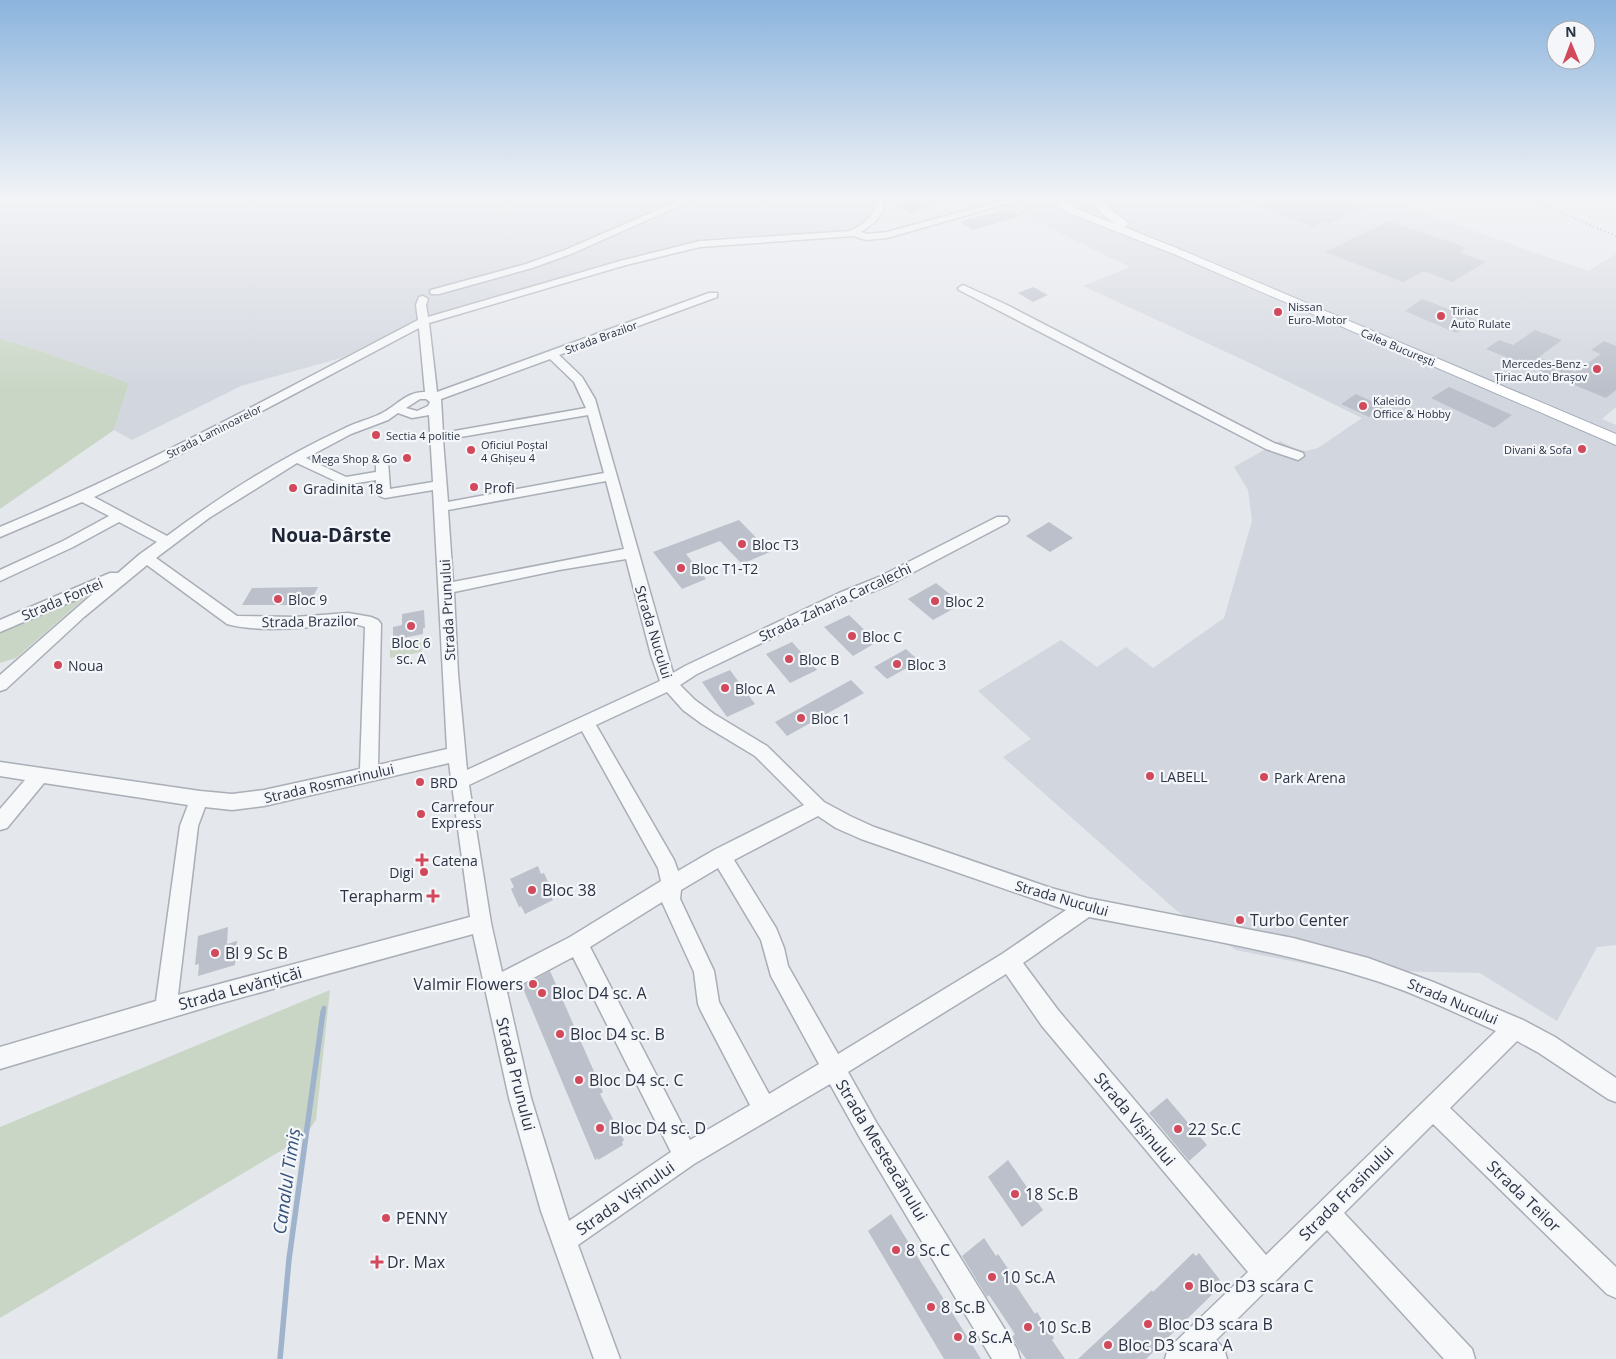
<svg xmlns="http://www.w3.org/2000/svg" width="1616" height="1359" font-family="'Open Sans',sans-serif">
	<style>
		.built { fill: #d2d6de }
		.green { fill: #c9d6c5 }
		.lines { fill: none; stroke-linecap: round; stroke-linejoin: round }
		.stream-far1 { stroke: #9fb4cc; stroke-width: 4.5 }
		.stream { stroke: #9fb4cc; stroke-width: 5.5 }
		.building { fill: #bbc0ca }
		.minor-casing { stroke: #a9aeb7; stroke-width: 3 }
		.major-casing { stroke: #a3abb8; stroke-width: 2 }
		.minor { fill: #f7f8fa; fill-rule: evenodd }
		.major { fill: #fff; fill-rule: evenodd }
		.rail { stroke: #7d8696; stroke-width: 2.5; stroke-dasharray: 1 3; stroke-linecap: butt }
		.poi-dot { fill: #d1495b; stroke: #f4f6f9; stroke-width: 2 }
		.labels { text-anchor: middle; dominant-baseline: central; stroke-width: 4.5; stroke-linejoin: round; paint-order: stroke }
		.far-poi-label { font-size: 11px; fill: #2b3445; stroke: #f4f6f9; text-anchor: start }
		.far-street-label { font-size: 11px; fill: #2b3445; stroke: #f4f6f9 }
		.poi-label { font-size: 14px; fill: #2b3445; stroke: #f4f6f9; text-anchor: start }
		.street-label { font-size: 14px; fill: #2b3445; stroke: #f4f6f9 }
		.near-poi-label { font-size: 16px; fill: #2b3445; stroke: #f4f6f9; text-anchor: start }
		.near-street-label { font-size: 16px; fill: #2b3445; stroke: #f4f6f9 }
		.near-water-label { font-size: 18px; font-style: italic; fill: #34527a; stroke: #f4f6f9 }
		.district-label { font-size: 19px; font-weight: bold; fill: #1d2536; stroke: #f4f6f9 }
	</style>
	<rect width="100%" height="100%" fill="#e4e7ec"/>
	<path class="built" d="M0,198H876V206L870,221L855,228L824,233L707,238L599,265L415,321L341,358L241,386L132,440L114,430L129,383L33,348L0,339Z
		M998,198H1389L1386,200L1588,271L1616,254V407L1602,419L1616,425V945L1597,947L1557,1021L1480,973L1337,970L1236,950L1177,911L1003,757L1031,739L978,691L1061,640L1097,667L1126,647L1153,668L1224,618L1252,521L1248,490L1234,467L1280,441L1296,449L1306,451L1318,448L1362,418L1250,363L1083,286L1130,267L992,200Z"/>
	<path class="green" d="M0,339L33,348L129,383L114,430L0,509Z
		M95,589L16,658L0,663V630Z
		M421,639L422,652L390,658V645Z
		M330,990L316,1120L304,1137L0,1318V1127Z"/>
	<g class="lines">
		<path class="stream-far1" d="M323,1013L324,1008"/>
		<path class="stream" d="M280,1359L289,1259L323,1012"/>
	</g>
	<path class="building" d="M913,198H938V200L924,205L930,207L911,214L893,205Z
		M1238,198H1364L1351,204L1362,208L1329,224L1323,222L1313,227Z
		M1008,209L1021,216L973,230L960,222Z
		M1389,221L1467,248L1459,252L1486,262L1452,282L1424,271L1403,282L1325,252Z
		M1033,287L1048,295L1033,302L1018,293Z
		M1422,299L1433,303L1478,321L1456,333L1405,311Z
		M1535,330L1562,340L1539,357L1575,372L1601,354L1591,350L1604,341L1616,346V390L1606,398L1486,349L1499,340L1513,345Z
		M1449,387L1512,415L1494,428L1431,398Z
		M1356,394L1384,407L1369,417L1341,404Z
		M739,520L770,552L742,564L720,541L686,554L706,579L682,589L653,552Z
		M1049,522L1073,538L1050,552L1026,536Z
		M936,583L962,604L933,620L908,599Z
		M318,587L309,605H242L252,588Z
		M424,610L425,628H423V634L393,640V627L402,625V614Z
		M849,615L877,642L853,656L824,627Z
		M792,642L817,670L790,683L766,654Z
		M906,649L919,661L887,679L874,667Z
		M730,670L755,704L727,717L702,682Z
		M851,680L864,693L787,736L775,722Z
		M538,866L541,874L544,873L552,891L549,892L553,900L525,914L521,906L519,907L511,889L514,887L510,879Z
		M228,927L227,944L237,941L235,965L198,976L199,964L195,965L198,936Z
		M550,971L603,1092L600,1094L624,1140L622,1142L623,1145L598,1160V1158L595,1160L522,986Z
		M1167,1098L1207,1145L1189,1161L1149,1113Z
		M1008,1160L1043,1210L1022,1227L988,1177Z
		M891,1214L925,1269L981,1359H944L868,1231Z
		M984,1238L996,1256L998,1254L1013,1276L1011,1278L1035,1314L1037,1312L1054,1338L1052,1340L1065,1359H1026L1019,1349L1012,1337L1015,1334L989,1295L987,1297L962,1256Z
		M1193,1253L1196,1256L1199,1253L1220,1280L1219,1281L1222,1285L1146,1359H1078L1152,1290L1153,1292Z"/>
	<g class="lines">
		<g class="minor-casing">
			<path id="minor" d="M685,198H697L571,254L532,268L439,294H431L430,292L431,290L526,264L565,250Z
				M876,198H884C887,215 873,224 861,232L867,234L887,232L1012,198H1027L887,238L866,240L853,236L700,247L626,265L429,323L437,392L709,293H717V297L559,355L582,377L595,399L673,673L685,666L839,593L879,577L997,517H1007L1009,520L1007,523L889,585L849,601L697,674L680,685L695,700L714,714L767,746L824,802L850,816L874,827L1051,888L1087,898L1293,938L1368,958L1433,982L1523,1020L1555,1037L1616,1078V1102L1608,1099L1539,1053L1517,1041L1450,1108L1616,1267V1298L1607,1294L1433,1124L1344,1213L1472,1349L1475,1359H1444L1327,1230L1216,1340L1224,1349L1227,1359H1165L1168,1349L1248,1272L1042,1026L1006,974L848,1072L876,1122L1017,1349L1020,1359H992L860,1138L830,1084L694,1164L578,1245L620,1359H594L541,1211L509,1098L473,934L207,1007L0,1069V1047L156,1001L180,826L188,805L44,783L7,828L0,830V809L25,780L0,776V762L200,791L232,794L264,790L360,769L365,627C349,620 329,625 311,627C285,629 252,631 227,624L147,565L84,617L6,689L0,691V675L96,591L0,632V620L110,573H118L140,554L157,542L119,522L73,547L0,581V570L63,541L109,516L82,502L0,537V527C144,467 280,392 418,320L416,305L419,297L423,296L428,299L426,305L428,317L620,261L700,241L851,231C864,223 878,215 876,198ZM419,328L425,392C406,391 395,408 378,415C367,420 354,423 343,429C280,458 222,495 167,536L94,497L156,467ZM550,359L574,382L586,408L443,433L441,399ZM420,399H426L430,402L428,406L417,411L406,408ZM398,413L412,418L429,415L433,482L390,489L388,462L387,459H377L376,462V472L346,477L306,458L351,434L388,420ZM588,415L604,473L448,502L443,440ZM297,463L344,485L376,480C376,489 375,496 385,498L433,490L447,749L378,765L381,624L378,620L371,617L348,613L295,617L237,616L156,558L209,518ZM606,481L624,549L453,582L448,510ZM626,559L651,655L660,681L467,770L458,674L454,592L559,570ZM667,692L683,710L702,724L755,756L804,805L714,850L678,871L674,860L596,725ZM582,731L658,868L661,881L570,937L502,972L491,923L469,785ZM449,763L470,917L178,995L198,826L205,807L232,810L264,806ZM818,816L836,828L861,839L1066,910L1002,954L838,1054L788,966L784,948L776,928L734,860ZM718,868L761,940L771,976L819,1064L769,1094L719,1002L714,971L680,899L681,890ZM662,902L694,972L698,1004L701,1011L750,1105L690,1140L590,947ZM1089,917C1182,935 1276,950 1367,978C1411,991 1454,1012 1496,1031L1266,1255L1058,1010L1023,963ZM573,957L671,1152L569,1221L531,1098L507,992Z
				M963,285L1005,304L1274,443L1303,453L1304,456L1298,460L1266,449L959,290L958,288Z"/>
		</g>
		<g class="major-casing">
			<path id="major" d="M1045,198H1060L1077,209L1115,224L1102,214L1095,206L1067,198H1091L1102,201L1107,204L1111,210L1127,222L1129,224L1124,227L1184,251L1616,434V445L1176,255L1069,213Z"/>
		</g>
		<use href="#minor" class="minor"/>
		<use href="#major" class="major"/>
		<path class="rail" d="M1527,198L1616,236"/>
	</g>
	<linearGradient id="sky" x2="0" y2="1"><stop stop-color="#8bb4dd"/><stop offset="0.51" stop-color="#f3f4f6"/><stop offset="1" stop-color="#f3f4f6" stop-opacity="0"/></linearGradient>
	<rect width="1616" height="389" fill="url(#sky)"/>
	<g class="poi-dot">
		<circle cx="1278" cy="312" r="5"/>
		<circle cx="1441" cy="316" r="5"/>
		<circle cx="1597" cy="369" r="5"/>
		<circle cx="1363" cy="406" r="5"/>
		<circle cx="376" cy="435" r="5"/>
		<circle cx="1582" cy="449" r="5"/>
		<circle cx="471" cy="450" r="5"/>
		<circle cx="407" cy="458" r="5"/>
		<circle cx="474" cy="487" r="5"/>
		<circle cx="293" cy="488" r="5"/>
		<circle cx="742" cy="544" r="5"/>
		<circle cx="681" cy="568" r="5"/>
		<circle cx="278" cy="599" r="5"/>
		<circle cx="935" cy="601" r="5"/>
		<circle cx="411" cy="626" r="5"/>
		<circle cx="852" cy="636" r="5"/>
		<circle cx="789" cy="659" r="5"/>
		<circle cx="897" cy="664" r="5"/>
		<circle cx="58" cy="665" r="5"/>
		<circle cx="725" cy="688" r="5"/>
		<circle cx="801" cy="718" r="5"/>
		<circle cx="1150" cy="776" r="5"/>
		<circle cx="1264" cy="777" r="5"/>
		<circle cx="420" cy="782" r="5"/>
		<circle cx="421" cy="814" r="5"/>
		<path d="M419.5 852.5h5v5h5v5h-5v5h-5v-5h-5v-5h5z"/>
		<circle cx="424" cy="872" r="5"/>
		<circle cx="532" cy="890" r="5"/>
		<path d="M430.5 888.5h5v5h5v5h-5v5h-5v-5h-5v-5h5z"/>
		<circle cx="1240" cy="920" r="5"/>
		<circle cx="215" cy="953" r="5"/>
		<circle cx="533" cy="984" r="5"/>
		<circle cx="542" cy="993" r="5"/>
		<circle cx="560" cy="1034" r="5"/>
		<circle cx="579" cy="1080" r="5"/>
		<circle cx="600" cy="1128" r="5"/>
		<circle cx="1178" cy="1129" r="5"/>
		<circle cx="1015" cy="1194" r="5"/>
		<circle cx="386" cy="1218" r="5"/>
		<circle cx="896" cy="1250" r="5"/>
		<path d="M374.5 1254.5h5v5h5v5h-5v5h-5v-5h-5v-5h5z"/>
		<circle cx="992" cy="1277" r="5"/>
		<circle cx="1189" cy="1286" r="5"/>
		<circle cx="931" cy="1307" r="5"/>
		<circle cx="1148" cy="1324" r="5"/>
		<circle cx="1028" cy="1327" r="5"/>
		<circle cx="958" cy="1337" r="5"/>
		<circle cx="1108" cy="1345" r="5"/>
	</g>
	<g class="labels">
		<g class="far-poi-label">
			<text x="1288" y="306">Nissan<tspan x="1288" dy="13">Euro-Motor</tspan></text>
			<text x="1451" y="310">Tiriac<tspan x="1451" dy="13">Auto Rulate</tspan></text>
			<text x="1587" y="363" text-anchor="end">Mercedes-Benz -<tspan x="1587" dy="13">Țiriac Auto Brașov</tspan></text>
			<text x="1373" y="400">Kaleido<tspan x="1373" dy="13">Office &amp; Hobby</tspan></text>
			<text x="386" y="435">Sectia 4 politie</text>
			<text x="481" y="444">Oficiul Poștal<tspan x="481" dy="13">4 Ghișeu 4</tspan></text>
			<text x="1572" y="449" text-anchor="end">Divani &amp; Sofa</text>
			<text x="397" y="458" text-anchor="end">Mega Shop &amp; Go</text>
		</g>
		<g class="far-street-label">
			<text transform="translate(601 337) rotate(-20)">Strada Brazilor</text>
			<text transform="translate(1398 347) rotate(23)">Calea București</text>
			<text transform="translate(214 431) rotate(-27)">Strada Laminoarelor</text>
		</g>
		<g class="poi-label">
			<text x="484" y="487">Profi</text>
			<text x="303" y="488">Gradinita 18</text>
			<text x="752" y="544">Bloc T3</text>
			<text x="691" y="568">Bloc T1-T2</text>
			<text x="288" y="599">Bloc 9</text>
			<text x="945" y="601">Bloc 2</text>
			<text x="862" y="636">Bloc C</text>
			<text x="411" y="642" text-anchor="middle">Bloc 6<tspan x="411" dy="16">sc. A</tspan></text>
			<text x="799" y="659">Bloc B</text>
			<text x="907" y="664">Bloc 3</text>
			<text x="68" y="665">Noua</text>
			<text x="735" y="688">Bloc A</text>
			<text x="811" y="718">Bloc 1</text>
			<text x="1160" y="776">LABELL</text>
			<text x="1274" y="777">Park Arena</text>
			<text x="430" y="782">BRD</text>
			<text x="431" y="806">Carrefour<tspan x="431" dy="16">Express</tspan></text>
			<text x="432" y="860">Catena</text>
			<text x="414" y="872" text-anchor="end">Digi</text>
		</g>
		<g class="street-label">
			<text transform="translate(62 599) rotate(-23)">Strada Fontei</text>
			<text transform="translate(835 602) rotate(-25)">Strada Zaharia Carcalechi</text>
			<text transform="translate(447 610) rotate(-93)">Strada Prunului</text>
			<text transform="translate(310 621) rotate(-1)">Strada Brazilor</text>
			<text transform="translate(654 632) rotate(73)">Strada Nucului</text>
			<text transform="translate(329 783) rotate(-13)">Strada Rosmarinului</text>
			<text transform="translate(1062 898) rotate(16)">Strada Nucului</text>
			<text transform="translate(1453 1001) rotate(23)">Strada Nucului</text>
		</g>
		<g class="near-poi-label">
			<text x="542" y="890">Bloc 38</text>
			<text x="423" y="896" text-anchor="end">Terapharm</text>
			<text x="1250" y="920">Turbo Center</text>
			<text x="225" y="953">Bl 9 Sc B</text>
			<text x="523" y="984" text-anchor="end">Valmir Flowers</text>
			<text x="552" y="993">Bloc D4 sc. A</text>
			<text x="570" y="1034">Bloc D4 sc. B</text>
			<text x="589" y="1080">Bloc D4 sc. C</text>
			<text x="610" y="1128">Bloc D4 sc. D</text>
			<text x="1188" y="1129">22 Sc.C</text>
			<text x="1025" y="1194">18 Sc.B</text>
			<text x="396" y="1218">PENNY</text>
			<text x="906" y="1250">8 Sc.C</text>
			<text x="387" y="1262">Dr. Max</text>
			<text x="1002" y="1277">10 Sc.A</text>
			<text x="1199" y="1286">Bloc D3 scara C</text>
			<text x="941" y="1307">8 Sc.B</text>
			<text x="1158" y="1324">Bloc D3 scara B</text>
			<text x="1038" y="1327">10 Sc.B</text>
			<text x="968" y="1337">8 Sc.A</text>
			<text x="1118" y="1345">Bloc D3 scara A</text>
		</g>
		<g class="near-street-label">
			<text transform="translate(240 988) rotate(-15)">Strada Levănțicăi</text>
			<text transform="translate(516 1074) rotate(76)">Strada Prunului</text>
			<text transform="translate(1135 1119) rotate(50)">Strada Vișinului</text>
			<text transform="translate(882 1150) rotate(59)">Strada Mesteacănului</text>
			<text transform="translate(1346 1193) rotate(-45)">Strada Frasinului</text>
			<text transform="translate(1524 1196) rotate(44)">Strada Teilor</text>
			<text transform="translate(625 1198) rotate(-35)">Strada Vișinului</text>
		</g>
		<g class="near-water-label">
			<text transform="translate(286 1181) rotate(-82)">Canalul Timiș</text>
		</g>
		<g class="district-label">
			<text x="331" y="535">Noua-Dârste</text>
		</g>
	</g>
	<g transform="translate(1571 45) rotate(359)"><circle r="24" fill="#f4f6f9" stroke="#a4a8b1"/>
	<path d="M0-4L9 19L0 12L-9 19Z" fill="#d1495b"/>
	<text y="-8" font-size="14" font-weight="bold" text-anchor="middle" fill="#2b3445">N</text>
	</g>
</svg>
